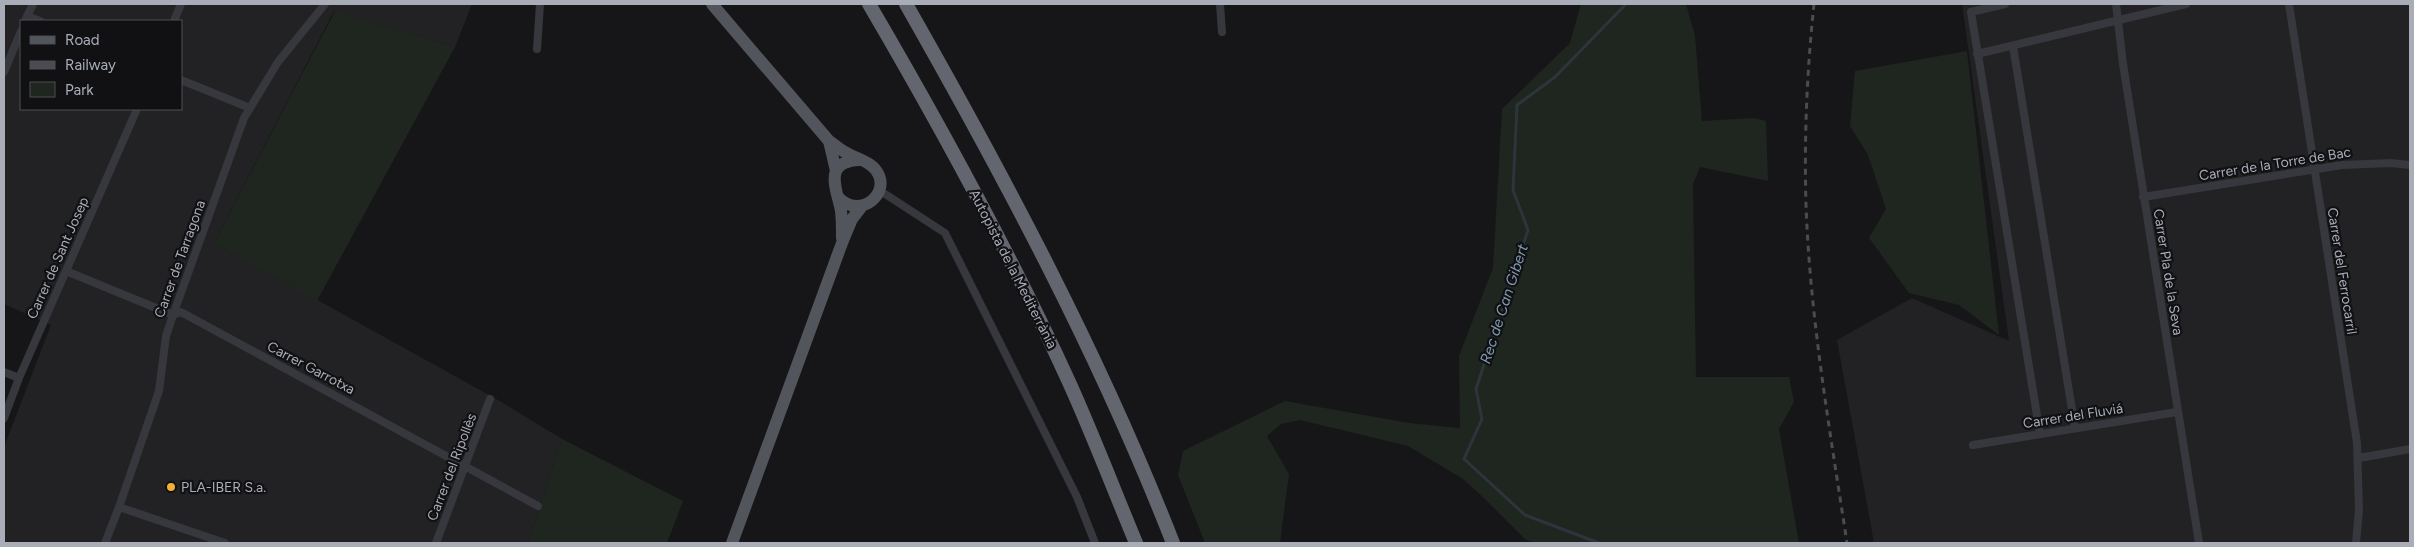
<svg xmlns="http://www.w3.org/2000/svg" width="2414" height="547" font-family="Figtree,sans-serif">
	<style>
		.built { fill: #222225; fill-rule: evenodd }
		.green { fill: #1e261f }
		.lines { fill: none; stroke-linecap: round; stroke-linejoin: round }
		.stream { stroke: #2c353c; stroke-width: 3 }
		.street { stroke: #37383d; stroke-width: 8 }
		.primary { stroke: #53555c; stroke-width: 12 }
		.highway { stroke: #63666e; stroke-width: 14 }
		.rail { stroke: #4a4c52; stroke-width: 3; stroke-dasharray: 6 5; stroke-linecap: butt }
		.poi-dot { fill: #f2b134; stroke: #111113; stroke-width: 2 }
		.labels { text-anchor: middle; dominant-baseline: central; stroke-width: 4.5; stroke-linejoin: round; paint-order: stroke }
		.street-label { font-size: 14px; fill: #a8adb8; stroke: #111113 }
		.poi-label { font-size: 14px; fill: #a8adb8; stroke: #111113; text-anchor: start }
		.water-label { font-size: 15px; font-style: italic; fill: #7f9bb3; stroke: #111113 }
	</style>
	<rect width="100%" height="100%" fill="#161618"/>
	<path class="built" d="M4,4H472L455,47L334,11L214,243L500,401L562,439L528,543H4V447L51,325L4,304ZM21,21H181V109H21Z
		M1962,4H2410V543H1874L1837,340L1912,298L2009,341Z"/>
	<path class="green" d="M1581,4H1686L1695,36L1702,121L1754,118L1766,121L1768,181L1700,167L1693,184L1696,377H1789L1794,402L1779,429L1799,543H1537L1526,540L1485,499L1463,479L1408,446L1300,420L1281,424L1267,436L1289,474L1280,543H1205L1178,475L1183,451L1285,401L1409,423L1460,428L1459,356L1493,268L1502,109L1570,43Z
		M335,11L455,47L317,301L214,243Z
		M1967,51L1999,335L1959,305L1909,293L1869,238L1886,209L1868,155L1850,126L1855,71Z
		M562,439L683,501L667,543H528Z"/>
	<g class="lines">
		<path class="stream" d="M1599,543L1525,515L1464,459L1482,419L1476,389L1528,230L1513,190L1517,105L1555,77L1626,4"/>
		<path class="street" d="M1220,4L1222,32
			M2005,4L1971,12L2040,434
			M2116,4L2123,64L2199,543
			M2289,4L2357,443L2359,509L2356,543
			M27,16L40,21
			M25,21L33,4
			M174,21L181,4
			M2013,46L2075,428
			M537,49L540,4
			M1977,54L2186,4
			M4,72L21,31
			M181,80L250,108
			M879,190L945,233L1077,497L1095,543
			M2143,197L2342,165L2391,163L2410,165
			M66,271L173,315L181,312L538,506
			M4,372L19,378
			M4,418L19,378L137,109
			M1973,445L2177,412
			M2359,458L2410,449
			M119,507L225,543
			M105,543L119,507L159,391L166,336L173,315L244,118L278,62L325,4
			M436,543L490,399"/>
		<path class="primary" d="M712,4L829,141C834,144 839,149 845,152C854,158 868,160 875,169C894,192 860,221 838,197
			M829,141L836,171
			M842,238C842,229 842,219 841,211C837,189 822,162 859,160
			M732,543L842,243L852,219L862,206"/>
		<path class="highway" d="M869,4C941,127 1010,253 1069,382C1093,435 1114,490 1136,543
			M906,4C1005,178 1100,356 1173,543"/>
		<path class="rail" d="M1814,4C1807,70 1804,138 1806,205C1810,318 1830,431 1847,543"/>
	</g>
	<circle class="poi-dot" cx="171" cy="487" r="5"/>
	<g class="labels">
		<g class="street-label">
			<text transform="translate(2275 164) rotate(-9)">Carrer de la Torre de Bac</text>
			<text transform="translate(58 258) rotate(-66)">Carrer de Sant Josep</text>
			<text transform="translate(180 259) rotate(-70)">Carrer de Tarragona</text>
			<text transform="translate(1013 269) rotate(63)">Autopista de la Mediterrània</text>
			<text transform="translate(2342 271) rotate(81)">Carrer del Ferrocarril</text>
			<text transform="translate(2168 272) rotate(81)">Carrer Pla de la Seva</text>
			<text transform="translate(311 368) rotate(28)">Carrer Garrotxa</text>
			<text transform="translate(2073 416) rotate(-9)">Carrer del Fluviá</text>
			<text transform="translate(452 467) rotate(-69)">Carrer del Ripollès</text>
		</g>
		<g class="poi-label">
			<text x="181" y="487">PLA-IBER S.a.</text>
		</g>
		<g class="water-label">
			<text transform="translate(1504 304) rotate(-72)">Rec de Can Gibert</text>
		</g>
	</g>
	<rect width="2414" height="547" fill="none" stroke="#a8adb8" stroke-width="10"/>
	<rect x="20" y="20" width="162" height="90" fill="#111113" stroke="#4d4f55"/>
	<rect x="30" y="36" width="25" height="8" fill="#53555c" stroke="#4d4f55"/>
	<text x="65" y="45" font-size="15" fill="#a8adb8">Road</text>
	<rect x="30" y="61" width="25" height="8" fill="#4a4c52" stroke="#4d4f55"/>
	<text x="65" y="70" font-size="15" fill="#a8adb8">Railway</text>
	<rect x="30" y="82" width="25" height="15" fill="#1e261f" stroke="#4d4f55"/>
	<text x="65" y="95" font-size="15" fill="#a8adb8">Park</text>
</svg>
